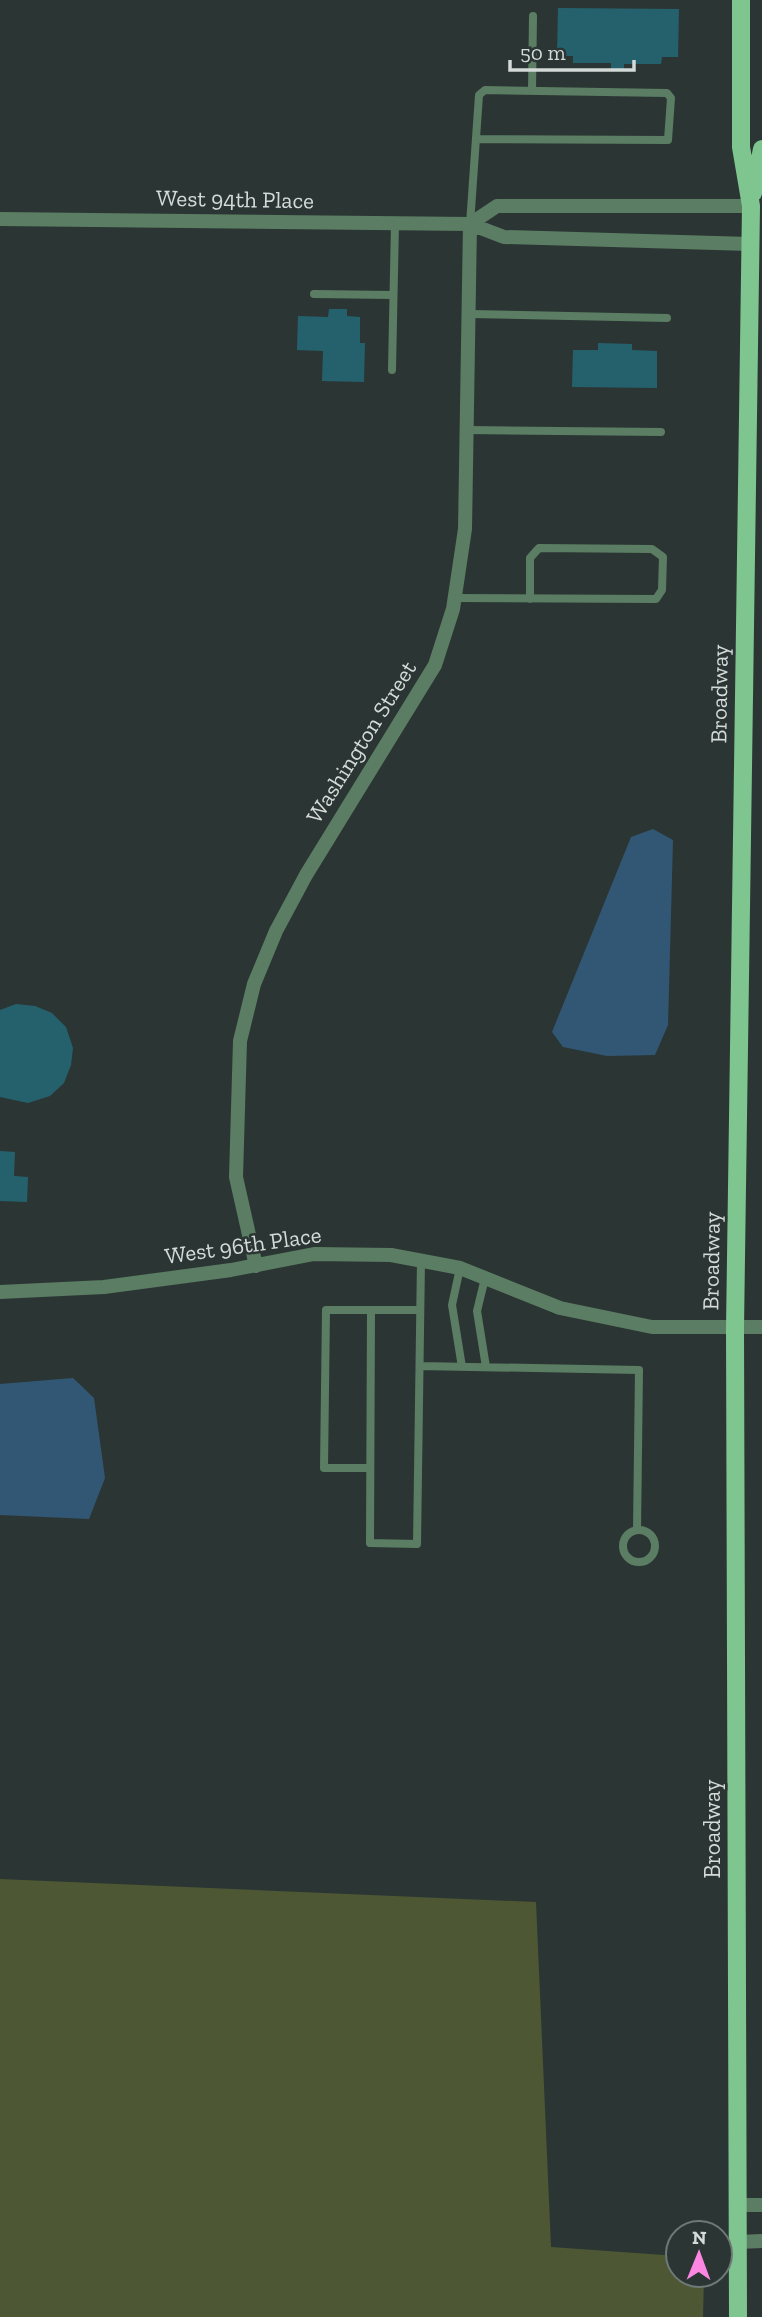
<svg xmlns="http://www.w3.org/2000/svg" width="762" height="2317" font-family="'Zilla Slab',serif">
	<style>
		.green { fill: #4e5733 }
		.water { fill: #325774 }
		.building { fill: #25616d }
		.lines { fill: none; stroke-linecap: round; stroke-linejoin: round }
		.lane { stroke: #5b7d63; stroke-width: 8 }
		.street { stroke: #5b7d63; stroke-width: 14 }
		.primary { stroke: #7ec58f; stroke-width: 18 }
		.labels { text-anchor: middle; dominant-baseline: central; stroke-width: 5; stroke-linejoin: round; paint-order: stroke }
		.street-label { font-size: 23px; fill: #d3dad8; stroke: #2b3634 }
	</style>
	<rect width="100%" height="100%" fill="#2b3634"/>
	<path class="green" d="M0,1879L536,1902L551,2247L678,2256V2275H704L703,2317H0Z"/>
	<path class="water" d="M653,829L673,840L668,1025L655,1055L607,1056L563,1047L552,1032L631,837Z
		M73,1378L94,1398L105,1478L89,1519L0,1515V1384Z"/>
	<path class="building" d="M558,8L679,9L678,57H662L661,64H624V71H611V63H573V56H557Z
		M329,309H347V316L360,317V343H365L364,382L322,381L323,351L297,350L298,316L328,317Z
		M598,343L632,344V350L657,351V388L572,387L573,350H598Z
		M16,1004L35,1006L52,1013L66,1027L73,1048L71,1065L64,1083L50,1096L28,1103L0,1097V1010Z
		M0,1151L15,1152L14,1176L28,1177L27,1202L0,1201Z"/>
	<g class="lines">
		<path class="lane" d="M532,91L533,16
			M470,224L479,95L485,90L667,93L671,98L668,140L476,139
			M314,294L393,295
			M469,314L667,318
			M392,370L395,223
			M467,430L661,432
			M456,598L656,599L662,590L663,557L652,549L539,548L530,558V599
			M460,1268L452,1305L462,1367
			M485,1278L477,1311L486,1367
			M371,1310L370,1543L417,1544L421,1260
			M420,1366L639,1370L637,1530
			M370,1468H324L326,1310H420
			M623 1546a16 16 0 1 1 32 0a16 16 0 1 1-32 0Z"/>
		<path class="street" d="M0,219L470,224L504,237L750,244
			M470,224L497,206H751
			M256,1266L236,1177L240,1041L254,984L276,931L306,875L435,665L453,609L465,529L470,224
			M0,1292L104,1287L231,1270L314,1254L391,1255L460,1268L560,1308L652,1327H762
			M739,2205H762
			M738,2242L762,2241"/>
		<path class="primary" d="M753,193L762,149
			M738,2317L735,1328L751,206L741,147V0"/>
	</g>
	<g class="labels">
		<g class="street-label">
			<text transform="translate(235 199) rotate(1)">West 94th Place</text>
			<text transform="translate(719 694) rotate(-89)">Broadway</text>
			<text transform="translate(361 742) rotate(-58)">Washington Street</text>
			<text transform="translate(243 1245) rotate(-8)">West 96th Place</text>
			<text transform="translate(711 1261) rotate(-89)">Broadway</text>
			<text transform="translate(712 1829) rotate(-90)">Broadway</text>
		</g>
	</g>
	<g transform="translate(699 2254) rotate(1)"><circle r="33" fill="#2b3634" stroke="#6e7876" stroke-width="2"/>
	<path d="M0-5L12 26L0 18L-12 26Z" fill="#fd86e3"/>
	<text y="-10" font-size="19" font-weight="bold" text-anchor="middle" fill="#d3dad8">N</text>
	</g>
	<path d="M510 60v10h124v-10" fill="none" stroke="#d3dad8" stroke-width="3.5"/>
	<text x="520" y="60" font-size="21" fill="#d3dad8" stroke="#2b3634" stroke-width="5" paint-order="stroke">50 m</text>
</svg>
